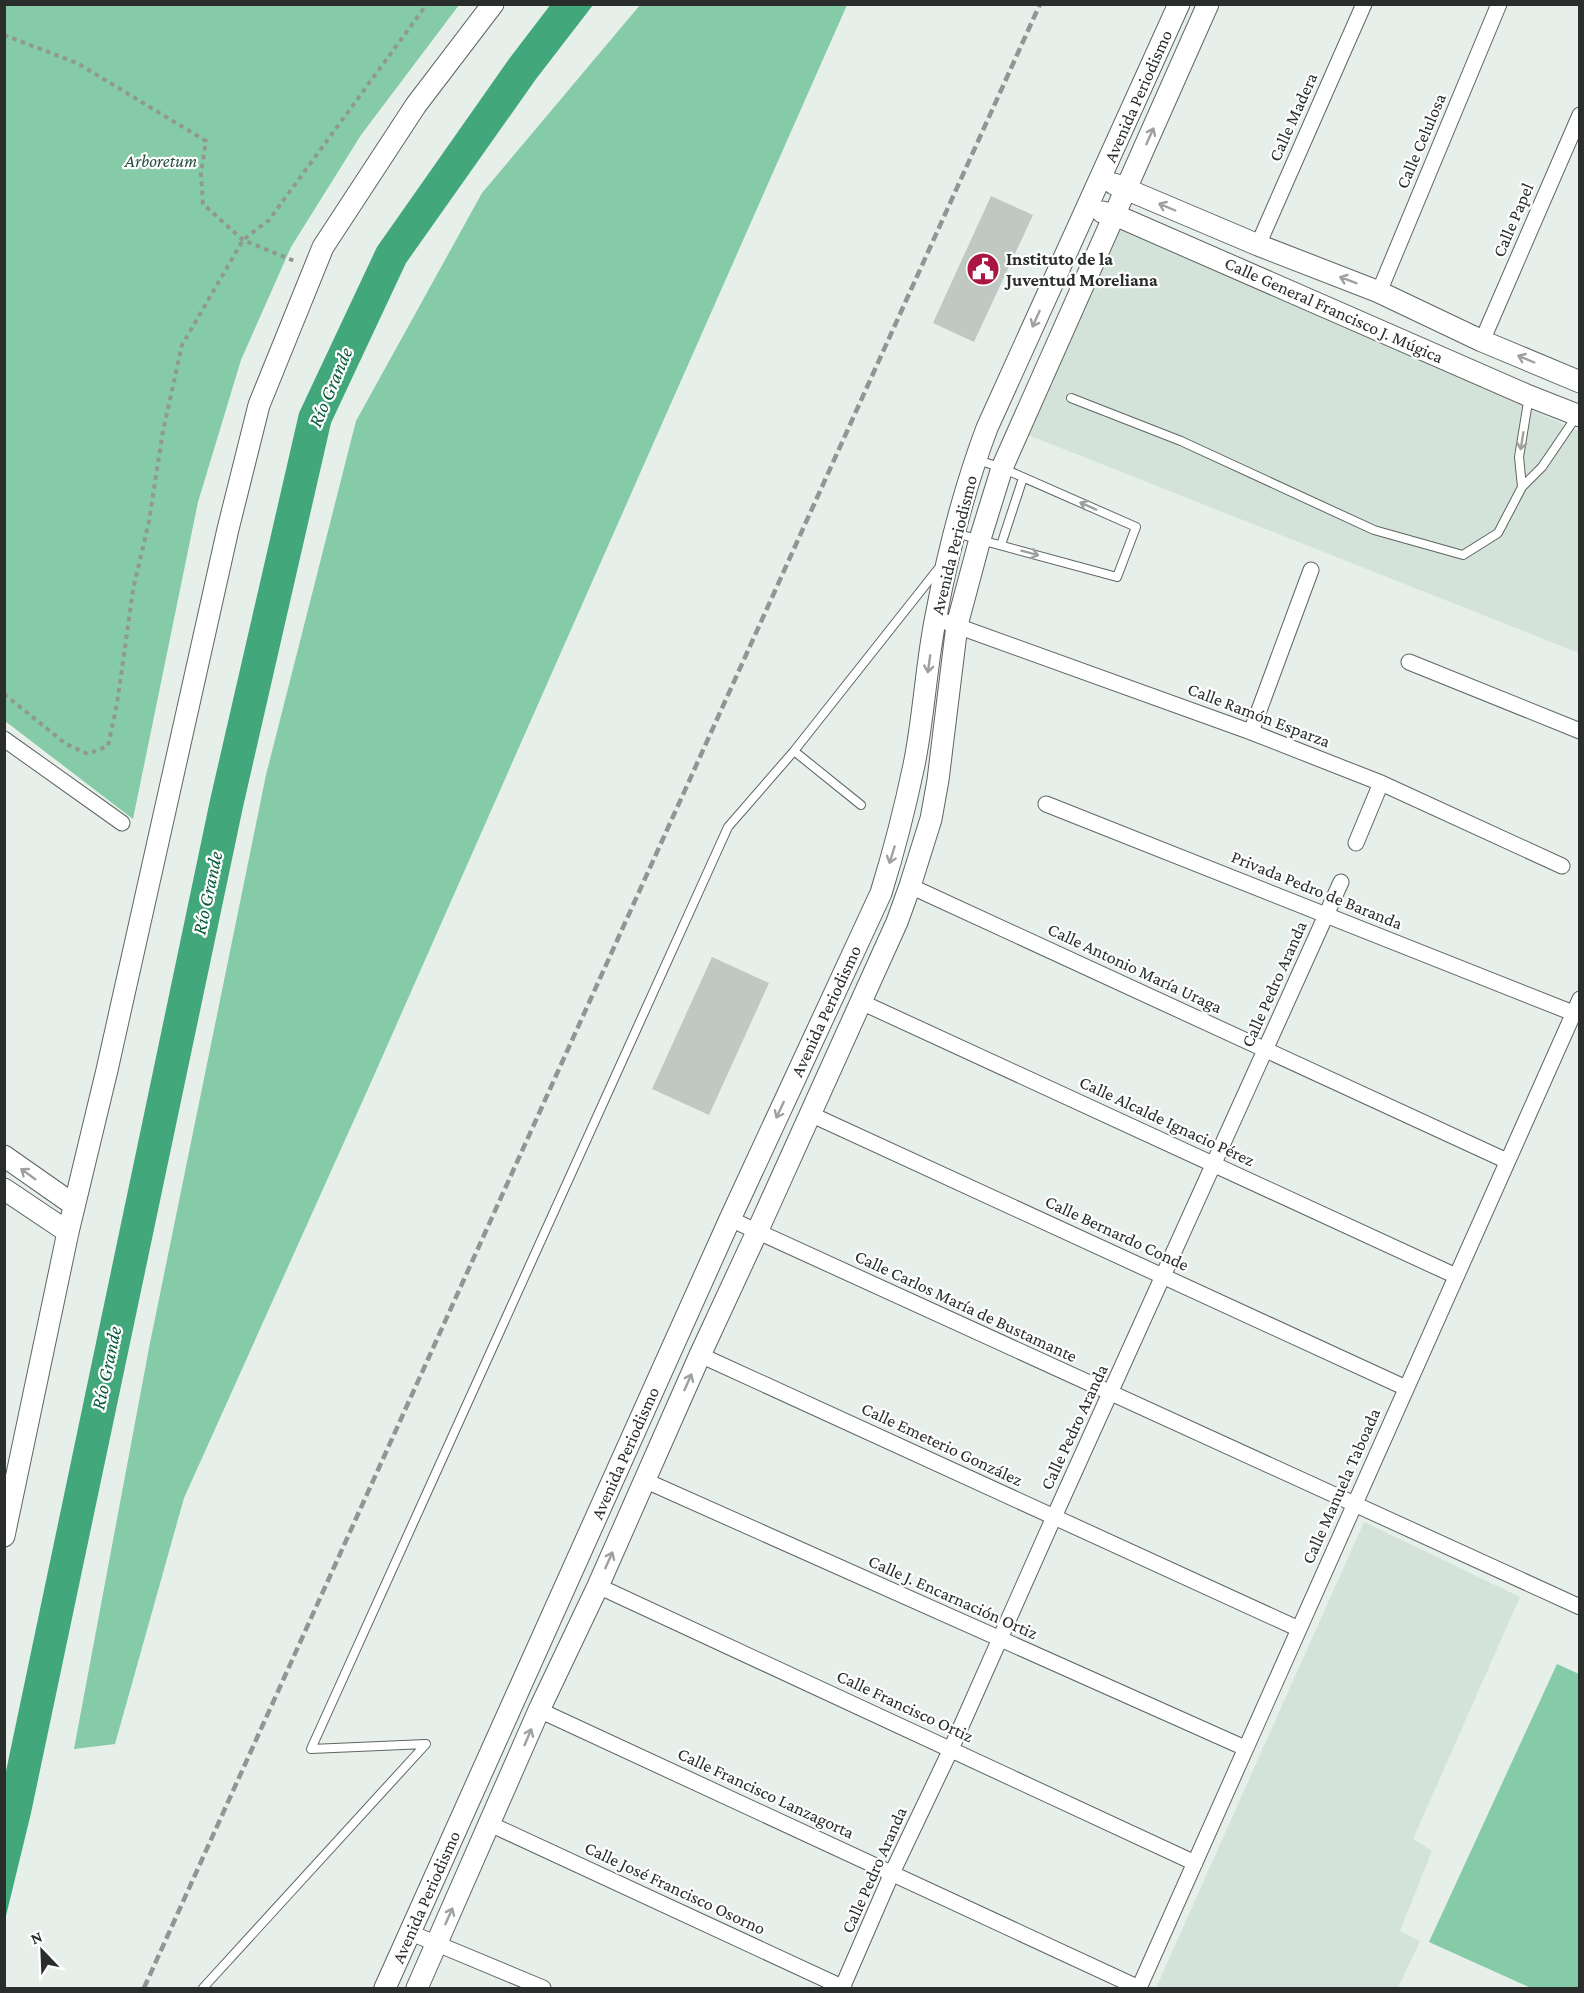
<svg xmlns="http://www.w3.org/2000/svg" width="1584" height="1993" font-family="'Crimson Pro',serif">
	<style>
		.built { fill: #d3e3da }
		.green { fill: #85cba8 }
		.water { fill: #42a87c }
		.building { fill: #c0c8c3 }
		.lines { fill: none; stroke-linecap: round; stroke-linejoin: round }
		.lane-casing { stroke: #5e6561; stroke-width: 10 }
		.street-casing { stroke: #5e6561; stroke-width: 17 }
		.secondary-casing { stroke: #5e6561; stroke-width: 23 }
		.path { stroke: #919894; stroke-width: 4; stroke-dasharray: 4.5 4.5; stroke-linecap: butt }
		.lane { stroke: #fff; stroke-width: 8 }
		.street { stroke: #fff; stroke-width: 15 }
		.secondary { stroke: #fff; stroke-width: 21 }
		.rail { stroke: #8f9693; stroke-width: 4.5; stroke-dasharray: 9 4.5; stroke-linecap: butt }
		.oneway { stroke: #9fa0a0 }
		.labels { text-anchor: middle; dominant-baseline: central; stroke-width: 4.5; stroke-linejoin: round; paint-order: stroke }
		.street-label { font-size: 18px; fill: #292d2b; stroke: #fff }
		.park-label { font-size: 18px; font-style: italic; fill: #254f3c; stroke: #fff }
		.poi-label { font-size: 18px; font-weight: bold; fill: #292d2b; stroke: #fff; text-anchor: start }
		.water-label { font-size: 20px; font-style: italic; fill: #075a3c; stroke: #fff }
	</style>
	<rect width="100%" height="100%" fill="#e6efea"/>
	<path class="built" d="M1116,227L1579,431V653L1023,433Z
		M1364,1522L1520,1597L1413,1839L1432,1851L1400,1931L1420,1941L1398,1988H1156Z"/>
	<path class="green" d="M4,5H459L361,135L291,247L241,360L198,502L133,819L5,721Z
		M640,5H847L372,1080L184,1498L115,1744L74,1749L149,1348L266,775L356,421L482,193Z
		M1557,1664L1579,1674V1988H1531L1429,1942Z"/>
	<path class="water" d="M551,4L593,5L536,79L406,263L331,423L243,807L31,1813L5,1920V1776L210,800L299,413L377,247L509,59Z"/>
	<path class="building" d="M991,196L1033,215L974,342L933,323Z
		M712,957L769,983L709,1115L652,1089Z"/>
	<g class="lines">
		<g class="lane-casing">
			<path id="lane" d="M1071,398L1181,441L1374,530L1463,555L1498,533L1522,487L1542,467L1576,417
				M1522,487L1519,457L1529,396
				M955,533L1117,577L1136,527L1002,468L978,460
				M1001,545L1023,478
				M794,751L861,805
				M203,1988L426,1744L311,1749L728,827L794,751L938,569"/>
		</g>
		<g class="street-casing">
			<path id="street" d="M1258,245L1364,4
				M1379,292L1499,4
				M1482,341L1580,115
				M935,618L1251,732L1381,783L1562,866
				M1409,662L1580,731
				M1251,732L1311,570
				M4,739L122,823
				M1046,804L1573,1013
				M1356,843L1381,783
				M910,886L1507,1161
				M861,1002L1456,1276
				M810,1114L1406,1388
				M730,1219L1580,1607
				M700,1355L1299,1629
				M644,1480L1245,1748
				M598,1586L1195,1863
				M539,1710L1139,1988
				M490,1824L844,1988
				M411,1933L543,1988
				M842,1988L892,1873L951,1749L1054,1517L1341,882
				M1139,1988L1580,999"/>
		</g>
		<g class="secondary-casing">
			<path id="secondary" d="M1114,184L1258,245L1379,292L1482,341L1580,382
				M1102,212L1115,215L1529,396L1580,416
				M4,1156L74,1205
				M4,1189L68,1232
				M4,1536L68,1232L107,1070L228,529L259,405L323,247L416,105L493,4
				M385,1988L730,1219L881,893C894,851 905,808 914,765C924,716 926,665 936,616C948,552 964,489 987,428L1179,4
				M417,1988L539,1710L598,1586L700,1355L757,1232L897,922L910,886L931,819L938,780L957,625L980,539L1002,468L1208,4"/>
		</g>
		<path class="path" d="M4,35L77,63L206,141L201,173L203,204L243,240L297,262
			M4,694L66,744L88,754L108,746L117,704L133,590L149,521L163,431L182,345L243,240L269,220L427,4"/>
		<use href="#lane" class="lane"/>
		<use href="#street" class="street"/>
		<use href="#secondary" class="secondary"/>
		<path class="rail" d="M144,1988L1040,4"/>
	</g>
	<defs><path id="oneway-shaft" d="M-6 0H5M1.5-3L5.5 0L1.5 3" fill="none" stroke-width="1.6" stroke-linecap="round" stroke-linejoin="round" transform="scale(1.5)"/></defs>
	<g class="oneway">
		<use href="#oneway-shaft" transform="translate(1150 136) rotate(-66)"/>
		<use href="#oneway-shaft" transform="translate(1167 207) rotate(-157)"/>
		<use href="#oneway-shaft" transform="translate(1348 280) rotate(-159)"/>
		<use href="#oneway-shaft" transform="translate(1036 319) rotate(114)"/>
		<use href="#oneway-shaft" transform="translate(1526 359) rotate(-157)"/>
		<use href="#oneway-shaft" transform="translate(1522 441) rotate(99)"/>
		<use href="#oneway-shaft" transform="translate(1088 506) rotate(-156)"/>
		<use href="#oneway-shaft" transform="translate(1030 553) rotate(15)"/>
		<use href="#oneway-shaft" transform="translate(929 664) rotate(98)"/>
		<use href="#oneway-shaft" transform="translate(892 855) rotate(107)"/>
		<use href="#oneway-shaft" transform="translate(780 1110) rotate(115)"/>
		<use href="#oneway-shaft" transform="translate(28 1174) rotate(-144)"/>
		<use href="#oneway-shaft" transform="translate(688 1382) rotate(-66)"/>
		<use href="#oneway-shaft" transform="translate(609 1560) rotate(-66)"/>
		<use href="#oneway-shaft" transform="translate(528 1737) rotate(-67)"/>
		<use href="#oneway-shaft" transform="translate(449 1916) rotate(-66)"/>
	</g>
	<defs>
		<g id="civic-disc" transform="scale(1.725)"><circle r="9.5" fill="#aa1542" stroke="#fff"/><path d="M-.6-6.5H3V-4.5H.6V-3L4-1V1h2V6H-6V1h2V-1L-.6-3ZM-1.2 2.5V6h2.4V2.5Z" fill="#fff"/></g>
	</defs>
	<g fill-rule="evenodd">
		<use href="#civic-disc" x="983" y="269"/>
	</g>
	<g class="labels">
		<g class="street-label">
			<text transform="translate(1138 96) rotate(-66)">Avenida Periodismo</text>
			<text transform="translate(1293 117) rotate(-66)">Calle Madera</text>
			<text transform="translate(1421 141) rotate(-67)">Calle Celulosa</text>
			<text transform="translate(1513 220) rotate(-67)">Calle Papel</text>
			<text transform="translate(1334 310) rotate(24)">Calle General Francisco J. Múgica</text>
			<text transform="translate(954 545) rotate(-76)">Avenida Periodismo</text>
			<text transform="translate(1259 715) rotate(21)">Calle Ramón Esparza</text>
			<text transform="translate(1317 890) rotate(22)">Privada Pedro de Baranda</text>
			<text transform="translate(1135 968) rotate(25)">Calle Antonio María Uraga</text>
			<text transform="translate(1274 984) rotate(-66)">Calle Pedro Aranda</text>
			<text transform="translate(826 1011) rotate(-65)">Avenida Periodismo</text>
			<text transform="translate(1167 1121) rotate(25)">Calle Alcalde Ignacio Pérez</text>
			<text transform="translate(1117 1233) rotate(25)">Calle Bernardo Conde</text>
			<text transform="translate(966 1306) rotate(25)">Calle Carlos María de Bustamante</text>
			<text transform="translate(1074 1427) rotate(-65)">Calle Pedro Aranda</text>
			<text transform="translate(942 1444) rotate(25)">Calle Emeterio González</text>
			<text transform="translate(625 1453) rotate(-66)">Avenida Periodismo</text>
			<text transform="translate(1341 1486) rotate(-66)">Calle Manuela Taboada</text>
			<text transform="translate(953 1597) rotate(24)">Calle J. Encarnación Ortiz</text>
			<text transform="translate(905 1706) rotate(25)">Calle Francisco Ortiz</text>
			<text transform="translate(766 1793) rotate(25)">Calle Francisco Lanzagorta</text>
			<text transform="translate(874 1870) rotate(-66)">Calle Pedro Aranda</text>
			<text transform="translate(675 1888) rotate(25)">Calle José Francisco Osorno</text>
			<text transform="translate(426 1897) rotate(-66)">Avenida Periodismo</text>
		</g>
		<g class="park-label">
			<text x="161" y="161">Arboretum</text>
		</g>
		<g class="poi-label">
			<text x="1006" y="259">Instituto de la<tspan x="1006" dy="21">Juventud Moreliana</tspan></text>
		</g>
		<g class="water-label">
			<text transform="translate(330 387) rotate(-67)">Río Grande</text>
			<text transform="translate(207 893) rotate(-78)">Río Grande</text>
			<text transform="translate(106 1368) rotate(-78)">Río Grande</text>
		</g>
	</g>
	<rect width="1584" height="1993" fill="none" stroke="#292d2b" stroke-width="12"/>
	<g transform="translate(42 1951) rotate(337)" stroke="#ffffff" stroke-width="4.5" paint-order="stroke">
	<path d="M0-4.5L10 22L0 15L-10 22Z" fill="#292d2b"/>
	<text y="-9" font-size="16" font-weight="bold" text-anchor="middle" fill="#292d2b">N</text>
	</g>
</svg>
